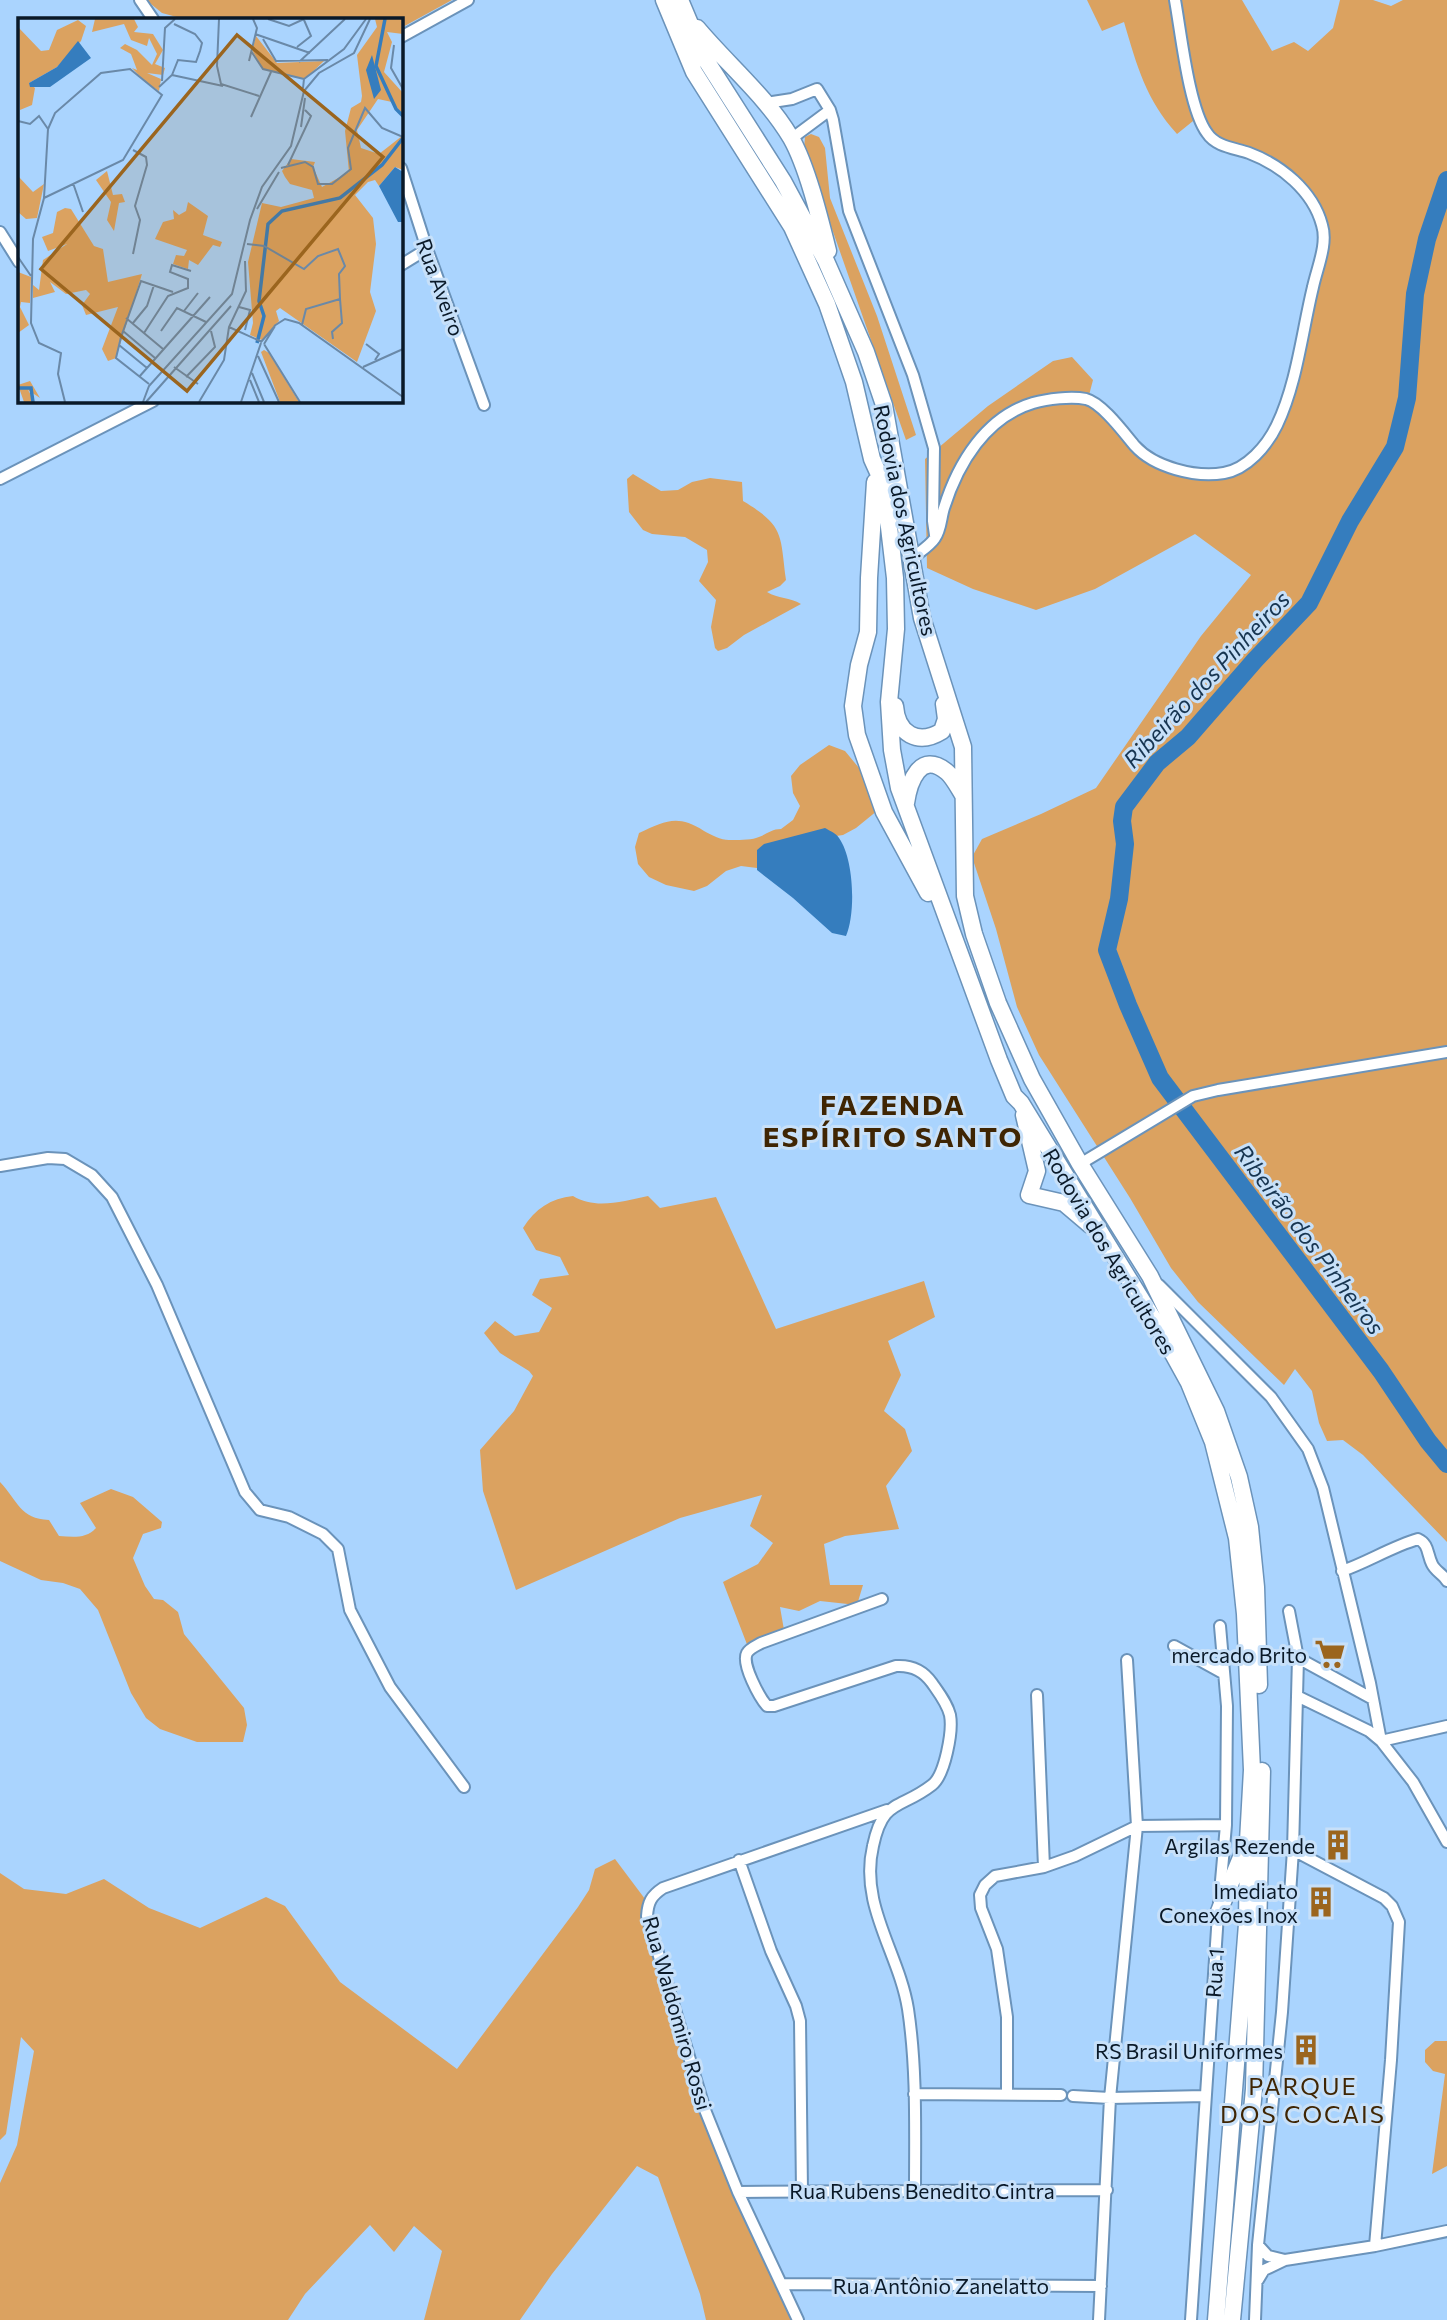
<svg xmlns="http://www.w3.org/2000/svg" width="1447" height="2320" font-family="Commissioner,sans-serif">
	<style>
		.green { fill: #dba260 }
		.water { fill: #357dbe }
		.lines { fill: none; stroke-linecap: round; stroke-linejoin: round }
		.river { stroke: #357dbe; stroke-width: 18 }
		.minor-casing { stroke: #6b93ba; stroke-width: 14 }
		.primary-casing { stroke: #6b93ba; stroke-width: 19 }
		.minor { stroke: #fff; stroke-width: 10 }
		.primary { stroke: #fff; stroke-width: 16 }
		.labels { text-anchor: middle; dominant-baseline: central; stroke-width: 6; stroke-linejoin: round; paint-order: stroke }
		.street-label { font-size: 21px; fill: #0a1928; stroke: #c7e0f9 }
		.poi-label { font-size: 21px; fill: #0a1928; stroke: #c7e0f9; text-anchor: end }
		.water-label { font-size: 23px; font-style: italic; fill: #173551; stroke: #c7e0f9 }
		.quarter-label { font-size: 24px; letter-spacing: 2px; fill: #3f2503; stroke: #c7e0f9 }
		.district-label { font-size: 28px; font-weight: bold; letter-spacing: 2px; fill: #3f2503; stroke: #c7e0f9 }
		.inset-river { fill: none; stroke: #357dbe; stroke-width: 3.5 }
		.inset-road { fill: none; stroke: #6a89a8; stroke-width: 2 }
		.view { fill: #9b651e; fill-opacity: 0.15; stroke: #9b651e; stroke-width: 3.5 }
		.inset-edge { fill: none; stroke: #0a1928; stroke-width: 3.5 }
	</style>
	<rect width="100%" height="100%" fill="#aad4fe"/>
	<path class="green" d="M146,0H452L401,28V19H184L162,13Z
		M1087,0H1242L1272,51L1294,42L1308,51L1333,28L1340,0H1373L1391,6L1403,0H1447V1542L1363,1455L1343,1440L1327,1441L1319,1423L1312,1391L1295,1369L1284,1385L1198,1302L1171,1268L1130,1198L1039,1055L1017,1007L996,929L972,857L982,839L1041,814L1096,788L1201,636L1251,575L1195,534L1095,589L1036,610L973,589L927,568L925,459L988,406L1053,361L1072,357L1093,380L1088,399L1149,457L1203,474L1241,467L1277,427L1313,286L1322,221L1288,175L1228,148L1198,117L1177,134C1146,100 1137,66 1124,22L1102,31Z
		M811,134L819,137L825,148L830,198L877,316L916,435L906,440L804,149L805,137Z
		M633,474L661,491L678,490L692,482L710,478L742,482L743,501C785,526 780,535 786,580L780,586L767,592C778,599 790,597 801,604L744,635L727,648L718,651L715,648L711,627L716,600L699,581L708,562L707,550L685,537L652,534L643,530L629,512L627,479Z
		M829,745L845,751L878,791L883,806L856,828L843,835L809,840L757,868L741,866L726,871L707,886L694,891L666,885L649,877L638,864L635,847L639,833C666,821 677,814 704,831C711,835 721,840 729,840C737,840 750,840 756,838C766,835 771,829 781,829L793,820L800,806L793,793L791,776L800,765Z
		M573,1196C596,1210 623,1201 648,1196L660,1208L716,1197L776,1329L924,1281L935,1317L888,1341L901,1375L884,1411L905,1429L912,1451L886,1486L899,1529L845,1536L824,1544L830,1585H863L857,1605L820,1601L799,1611L780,1607L784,1630L748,1647L723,1582L758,1564L773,1543L750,1526L762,1495L680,1518L516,1590L483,1491L480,1450L514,1411L533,1376L529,1371L500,1353L484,1333L495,1321L515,1336L539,1332L552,1308L532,1295L540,1279L569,1275L560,1257L536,1250L523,1228C535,1209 551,1198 573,1196Z
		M0,1482C18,1501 20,1519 49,1520L59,1536C73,1537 86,1539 96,1528L80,1503L111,1489L133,1497L162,1522L161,1528L143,1534L133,1558L145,1586L154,1599L163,1600L178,1612L184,1634L244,1708L247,1725L243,1742H197L160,1729L146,1718L131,1693L98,1610L80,1589L63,1583L41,1580L0,1561Z
		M615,1859L648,1903L705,2110L798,2320H706L700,2294L658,2177L637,2166L552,2274L520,2320H424L442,2251L414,2226L394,2252L370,2225L305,2294L288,2320H0V2183L17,2145L34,2051L21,2037L6,2134L0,2140V1873L24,1889L66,1894L104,1879L149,1908L200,1928L266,1897L285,1906L340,1982L457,2069L578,1907L589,1890L595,1869Z
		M1435,2041H1447V2166L1432,2174L1445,2074L1433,2071L1425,2062V2050Z"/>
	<path class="water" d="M825,828C830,831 836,833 839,838C854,859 856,913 846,936L832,933L793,898L757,870V850L764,844Z"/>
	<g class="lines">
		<path class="river" d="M1447,180L1427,239L1415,294L1407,398L1395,447L1350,521L1309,603L1255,660L1188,737L1157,763L1124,807L1122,821L1125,844L1119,899L1107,950L1128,1005L1160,1078L1381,1371L1428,1441L1447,1464"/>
		<g class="minor-casing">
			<path id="minor" d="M140,0L153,19
				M401,37L468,0
				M766,103L792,99L817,89L830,110L833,120L849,211L913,375L934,448L933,521L935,535
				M791,139L830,110
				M401,168L427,249L484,405
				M0,232L19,262
				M401,265L427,249
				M0,479L153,401
				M911,559C918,553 930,546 935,538C941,530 941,517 944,508C958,463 986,417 1033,403C1047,399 1071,396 1086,399C1102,403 1124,433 1135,446C1154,467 1195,478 1224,473C1247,469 1267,446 1277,425C1297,383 1302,332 1313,287C1317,268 1328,244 1322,225C1313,191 1281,165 1249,153C1235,148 1216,147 1207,133C1189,109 1181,33 1175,0
				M1080,1164L1193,1096L1218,1090L1447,1052
				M0,1166L48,1158L65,1159L92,1175L112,1197L157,1285L245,1492L260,1510L289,1517L323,1534L338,1549L350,1610L390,1687L464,1787
				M1159,1285L1271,1397L1308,1449L1323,1488L1370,1683L1381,1741L1413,1782L1447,1842
				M1342,1571C1368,1562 1391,1547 1418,1539C1429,1544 1427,1554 1432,1564C1435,1571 1443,1574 1447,1581
				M882,1599L761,1643C756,1646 750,1648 747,1653C741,1664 760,1698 767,1706H774L896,1666C911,1665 923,1670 932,1683C939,1693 947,1703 950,1715C953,1731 945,1775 932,1785C900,1810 883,1798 873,1846C859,1905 899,1953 908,2009C917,2069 915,2130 915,2190
				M1174,1646L1223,1673
				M1298,1658L1373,1699
				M1037,1695L1044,1867
				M1299,1697L1369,1731L1381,1741
				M1381,1741L1447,1726
				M1293,1850L1384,1898L1392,1906L1399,1922L1391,2060L1375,2246
				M739,1860L771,1951L796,2006L800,2021L802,2191
				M914,2094L1061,2095
				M1007,2094V2017L997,1949L981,1908L980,1895L985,1885L995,1876L1044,1867L1075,1856L1137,1826L1226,1825
				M1073,2096L1110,2098L1205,2096
				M738,2192L1107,2190
				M1258,2245L1268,2256L1285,2260L1375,2246L1447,2231
				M1258,2280L1264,2270L1285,2260
				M781,2284L1101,2286
				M798,2320L738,2192L705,2110L647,1916C648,1902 651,1896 663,1888L887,1810
				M1099,2320L1110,2098L1137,1826L1127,1660
				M1191,2320L1218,1914L1226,1825L1227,1706L1220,1626
				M1255,2320L1258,2245L1282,2012L1293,1850L1298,1658L1289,1611"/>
		</g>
		<g class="primary-casing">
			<path id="primary" d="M664,0L694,72L792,227L827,304L854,382L872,459L881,479L887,510L895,578L896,629L889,702L892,750L899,788L999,1060L1014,1096L1021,1103L1157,1325L1189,1383L1213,1442L1237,1538L1245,1614L1252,1770L1248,1841L1247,1924L1216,2320
				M680,0L704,57L783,181L826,261L866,352L884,405L922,618L963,747L965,896L974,934L998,1003L1032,1079L1080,1164L1150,1276L1216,1411L1239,1477L1250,1527L1256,1587L1259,1685
				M697,28C728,65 766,96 791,138C807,166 820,219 828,251
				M875,482L869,578L868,632L859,665L853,706L857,735L884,812L928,893
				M895,706C897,734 918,746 942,731L946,719L944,704
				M906,803C909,782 920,750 947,772C953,777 958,787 963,795
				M1024,1115L1037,1171L1029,1195L1064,1203L1090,1225
				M1218,1914L1244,1850
				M1232,2320L1254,2089L1262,1771"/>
		</g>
		<use href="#minor" class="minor"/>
		<use href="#primary" class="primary"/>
	</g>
	<defs>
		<g id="supermarket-bare" transform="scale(2.415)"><path d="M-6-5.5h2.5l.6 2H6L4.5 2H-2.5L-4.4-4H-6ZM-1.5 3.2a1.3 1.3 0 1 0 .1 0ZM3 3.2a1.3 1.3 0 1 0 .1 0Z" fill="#9b651e" stroke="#c7e0f9" stroke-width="2.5" paint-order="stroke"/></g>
		<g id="building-bare" transform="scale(2.415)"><path d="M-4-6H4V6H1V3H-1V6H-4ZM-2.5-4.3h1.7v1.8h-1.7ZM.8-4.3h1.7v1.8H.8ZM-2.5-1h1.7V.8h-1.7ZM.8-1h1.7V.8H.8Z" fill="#9b651e" stroke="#c7e0f9" stroke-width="2.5" paint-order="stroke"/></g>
	</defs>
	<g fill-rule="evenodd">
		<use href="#supermarket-bare" x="1330" y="1654"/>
		<use href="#building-bare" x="1338" y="1845"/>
		<use href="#building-bare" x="1321" y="1902"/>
		<use href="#building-bare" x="1306" y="2050"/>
	</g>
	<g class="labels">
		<g class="street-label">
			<text transform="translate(441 287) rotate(70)">Rua Aveiro</text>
			<text transform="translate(906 520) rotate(78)">Rodovia dos Agricultores</text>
			<text transform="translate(1110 1251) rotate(59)">Rodovia dos Agricultores</text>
			<text transform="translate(1214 1973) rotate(-86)">Rua 1</text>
			<text transform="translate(678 2013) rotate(74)">Rua Waldomiro Rossi</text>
			<text x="922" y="2190">Rua Rubens Benedito Cintra</text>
			<text x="941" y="2285">Rua Antônio Zanelatto</text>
		</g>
		<g class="poi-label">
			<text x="1307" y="1654">mercado Brito</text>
			<text x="1315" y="1845">Argilas Rezende</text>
			<text x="1298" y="1890">Imediato<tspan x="1298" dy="24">Conexões Inox</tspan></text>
			<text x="1283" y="2050">RS Brasil Uniformes</text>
		</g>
		<g class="water-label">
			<text transform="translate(1206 679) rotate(-47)">Ribeirão dos Pinheiros</text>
			<text transform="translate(1310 1239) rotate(53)">Ribeirão dos Pinheiros</text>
		</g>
		<g class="quarter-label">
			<text x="1303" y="2085">PARQUE<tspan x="1303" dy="28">DOS COCAIS</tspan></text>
		</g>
		<g class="district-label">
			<text x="893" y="1104">FAZENDA<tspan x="893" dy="32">ESPÍRITO SANTO</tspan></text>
		</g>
	</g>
	<g transform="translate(18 18)">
		<rect width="385" height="385" fill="#aad4fe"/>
		<path d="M77,1H116L120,9L116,14L135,16L145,32L137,46L147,50L145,57L129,55L143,61L141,73L127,64L114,50L119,52L113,36L102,30L107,26L119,32L134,47L139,36L131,20L129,28L113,22L106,6L74,14ZM357,1H385V16L369,14L374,24L366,54L385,75V96L374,84L360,81L339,112L343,130L361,136L384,118L385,103V152L377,149L361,168L357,162L350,164L337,177L355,200L358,226L352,274L358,293L339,344L262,290L258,293L261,303L244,322L232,317L235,305L230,244L244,185L263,189L296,180L294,172L272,166L267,159L264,153L273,141L297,144L295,149L304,169L331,154L327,113L333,90L343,84L344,78L339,37L359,9ZM60,2L68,8L63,23L39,49L11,65L17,70L14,87L2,92L0,9L23,33L31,32L39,12ZM238,18L259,45L306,43L287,61L245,51L234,32ZM89,153L95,177L104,176L107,184L101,185L96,213L89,202L93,184L78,162ZM0,158L15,174L26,166L19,200L8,201L0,194ZM170,184L190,198L185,217L204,224L202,229L195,227L180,247L171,242L170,251L155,246L158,237L166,238L169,232L137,221L145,204L156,201L155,192L161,197L168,193ZM47,190L53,191L76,228L85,231L90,264L124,256L98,340L90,343L84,331L100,289L68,297L64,287L72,276L68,272L48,276L32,264L37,274L15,280V267L21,272L25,242L49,226L30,233L24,219L35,215L39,194ZM0,254L13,259L12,285L3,284L2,289L11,307L0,315ZM246,332L251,335L281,384H262L243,334ZM12,363L22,380L10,372L17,384H6L0,367Z" fill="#dba260"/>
		<path d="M60,23L73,40L32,69H12L11,65L39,49ZM354,37L363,72L356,81L348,52ZM377,149L385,154V204H380L361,168Z" fill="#357dbe"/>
		<path class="inset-river" d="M367,1L358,48L378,91L385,98M239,325L246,298L241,283L250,206L264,193L322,180L364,147L385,120M0,370H13L15,384"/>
		<path class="inset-road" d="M201,1L199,48L203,66L241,78M250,1L271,8L286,1M237,16L292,35M245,21L258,43L310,42M376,27L373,50L385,71M279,29L293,18L286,2M233,33L245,51L286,61M231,43L239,10L235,1M281,44L327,1M154,57L205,68M144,63L147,10L157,1M141,69L154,57L160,42L178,44L182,33L184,25L177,16L156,6M285,70L286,61L326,31L348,1M233,99L253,54M0,103L12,106L21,98L30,111M283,109L287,80M270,147L293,98L287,92M263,150L287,144L295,149L300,166H314L333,151L330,130L347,90L364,110L385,119M55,165L65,194M26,180L105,142L144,77L112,51L83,55L37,95L30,111L26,180L15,221L13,305L21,325L43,335L40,356L47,384M239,191L261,154M229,226L246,228L286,251L300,238L320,231L327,248L321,256L322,281L288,291L284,307M115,236L122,202L117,188L129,147L128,139L115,132M0,239L13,258M221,289L232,292L227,312M166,293L180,275M108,300L145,331M115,305L129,288L136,267M256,308L267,301L281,305L385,379M211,309L244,324M105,313L137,340M143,313L159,290L188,304M126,315L150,278L170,270V261L152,254L154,247L173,253M315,321L314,314L324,305L322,281M243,324L257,308L246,326M246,326L282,384M348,326L361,336L357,342M101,327L129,350M240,338L261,384M156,349L180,366M345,349L385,331M234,355L246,384M121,359L192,279M168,359L197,329L193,313M232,362L241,384M131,366L98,340L103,319L123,263L155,274M125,384L131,368L214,276L232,202L244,169L273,128L286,73L301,55L336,35L352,1M128,384L213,288M181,384L206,342L211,309L228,273L227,243M223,384L243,325"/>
		<path class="view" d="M219,17L365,139L169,373L23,251Z"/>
		<rect width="385" height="385" class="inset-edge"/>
	</g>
</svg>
